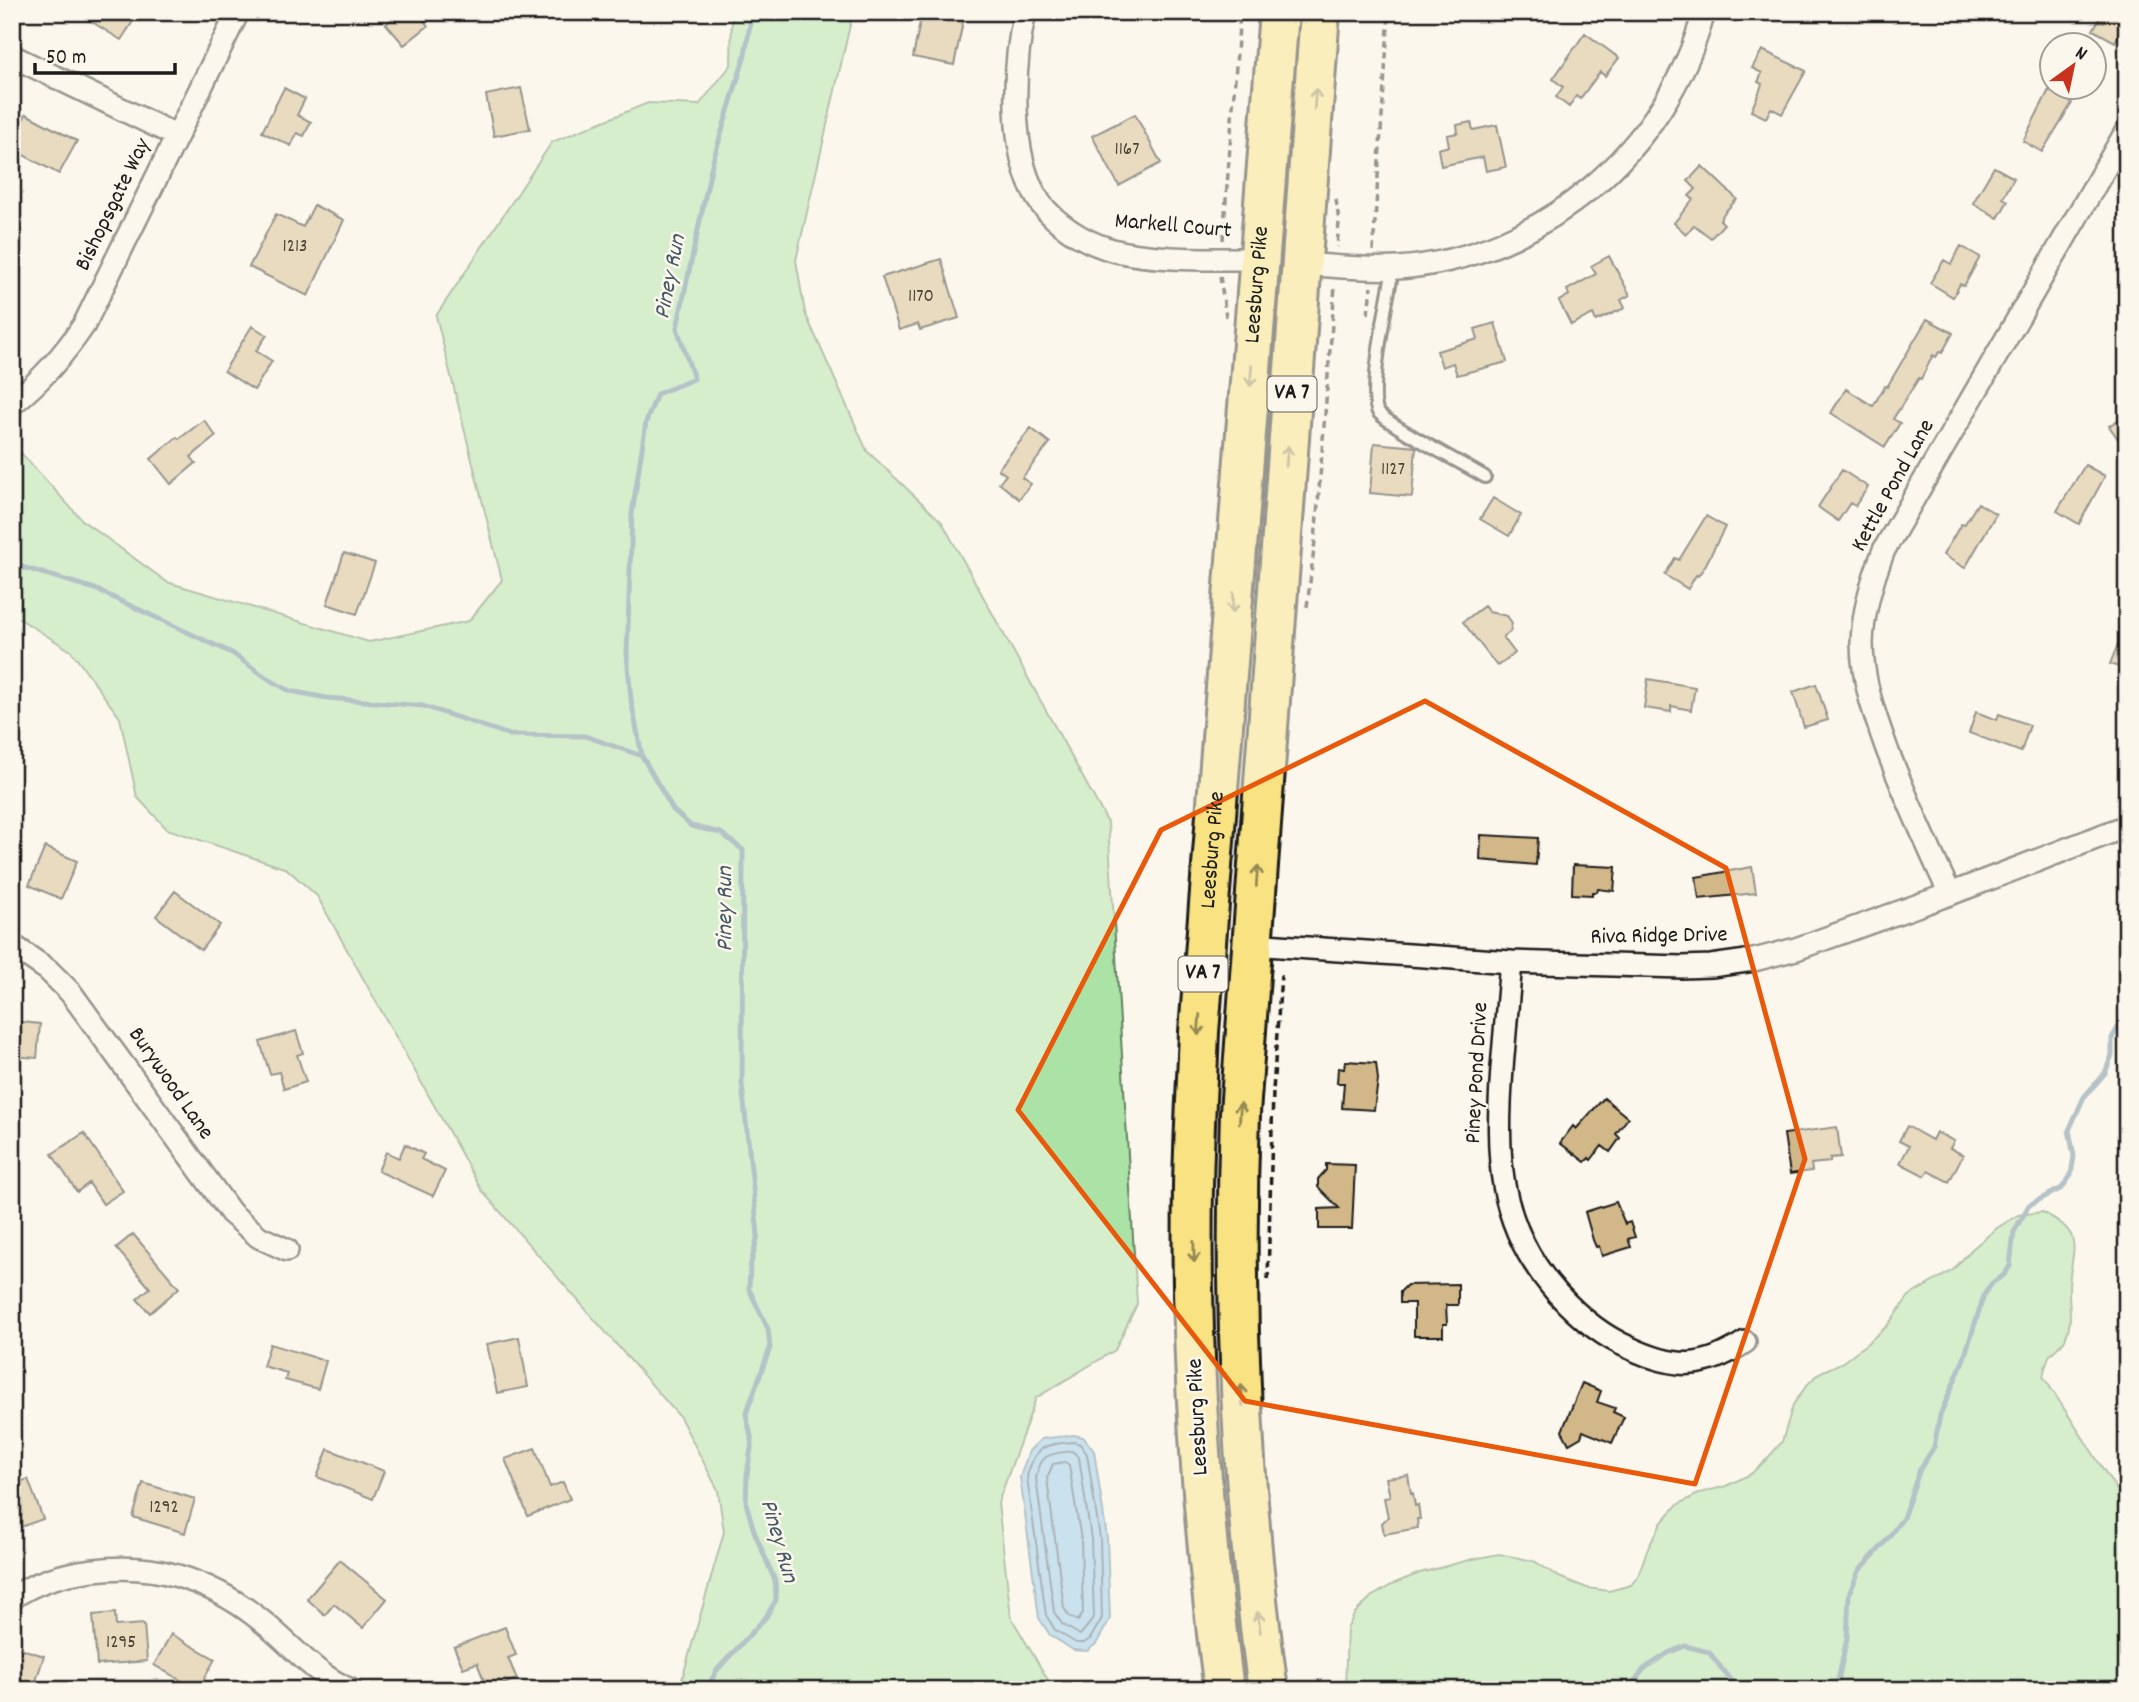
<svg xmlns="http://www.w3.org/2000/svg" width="2139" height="1702" font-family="Dekko,sans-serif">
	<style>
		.green { fill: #abe3a7; stroke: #648062; stroke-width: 2 }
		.water { fill: #8fc7ee; stroke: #61839a; stroke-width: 2 }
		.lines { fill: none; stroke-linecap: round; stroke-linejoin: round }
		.shore { stroke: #4a6070; stroke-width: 2 }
		.stream { stroke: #61839a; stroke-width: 5 }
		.building { fill: #d2b888; stroke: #1c1c1c; stroke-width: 2 }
		.lane-casing { stroke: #1c1c1c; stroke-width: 16 }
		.street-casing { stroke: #1c1c1c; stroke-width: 26 }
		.highway-casing { stroke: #1c1c1c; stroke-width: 44 }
		.path { stroke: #1c1c1c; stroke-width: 3.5; stroke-dasharray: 7 5; stroke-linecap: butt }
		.lane { stroke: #fbf7ec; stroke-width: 10 }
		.street { stroke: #fbf7ec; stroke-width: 21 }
		.highway { stroke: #f8e281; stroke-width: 38 }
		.oneway { stroke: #958954 }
		.marked { fill: none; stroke: #e8590c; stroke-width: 5; stroke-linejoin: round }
		.labels { text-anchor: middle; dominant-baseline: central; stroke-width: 5; stroke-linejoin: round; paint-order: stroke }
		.number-label { font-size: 19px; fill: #4a4337 }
		.shield { fill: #fbf7ec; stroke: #5f5e5a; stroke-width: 2 }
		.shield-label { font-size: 21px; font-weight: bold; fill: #1c1c1c }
		.street-label { font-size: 23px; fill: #1c1c1c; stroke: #fbf7ec }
		.water-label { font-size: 24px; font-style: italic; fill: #445866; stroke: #fbf7ec }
	</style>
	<rect width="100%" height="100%" fill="#fbf7ec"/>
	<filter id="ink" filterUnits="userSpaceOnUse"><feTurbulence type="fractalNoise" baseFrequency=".0143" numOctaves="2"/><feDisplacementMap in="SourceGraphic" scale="14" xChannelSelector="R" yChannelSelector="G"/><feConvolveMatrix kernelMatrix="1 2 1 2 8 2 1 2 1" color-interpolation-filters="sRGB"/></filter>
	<g filter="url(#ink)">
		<path class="green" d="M732,12H853L796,260L805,313L867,451L942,522L1108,823L1137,1304L1115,1350L1036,1398L998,1503L1011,1617L1052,1687L1060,1690H679L724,1532L718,1490L680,1417L482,1191L317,896L287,869L167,829L137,797L120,718L71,651L12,614V443L83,521L167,582L369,642L469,621L502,580L436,316L552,142L648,103L699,105L731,65Z
			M2042,1212C2090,1235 2069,1251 2069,1290C2069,1308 2073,1322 2065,1339C2062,1345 2055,1349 2050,1355C2046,1361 2045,1369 2043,1376L2127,1506V1690H1345L1347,1629L1355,1613L1371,1597L1395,1583L1420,1573L1473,1559L1499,1554L1534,1561L1559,1577L1587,1588L1609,1591L1631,1585L1638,1576L1647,1550L1662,1522L1677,1505L1700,1493L1726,1486L1751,1474L1766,1460L1782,1442L1793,1405L1807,1385L1821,1372L1843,1362L1870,1341L1887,1326L1909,1296L1953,1270L1972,1249L1997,1228L2018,1215Z"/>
		<path class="water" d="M1073,1435L1083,1437L1094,1451L1107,1538L1110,1619L1096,1644L1087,1651L1073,1650L1050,1635L1039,1618L1020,1477L1029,1451L1041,1439Z"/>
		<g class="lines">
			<path class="shore" d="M1073,1442L1080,1444L1087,1454L1100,1538L1102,1618L1090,1639L1084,1643H1076L1055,1630L1046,1615L1027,1477C1034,1447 1044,1444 1073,1442Z
				M1072,1451L1079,1457L1091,1539L1094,1615L1090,1623L1080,1635L1062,1624L1054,1612L1036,1478C1041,1453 1049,1454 1072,1451Z
				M1065,1462L1069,1465L1081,1540L1083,1613L1078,1621L1069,1616L1064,1608L1047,1478L1053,1464Z"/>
			<path class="stream" d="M12,564L95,589L232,653L270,680L290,691L327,698L423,706L510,735L585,736L642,756
				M706,1690L717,1670L766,1617L776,1600L775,1581L754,1531L746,1503L747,1475L752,1441L746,1414L770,1348L768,1329L749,1289L750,1267L758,1235L742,1084L743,850L721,833L691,826L673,810L642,756L631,700L627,654L632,514L646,422L657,394L694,379L677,328L712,164L745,55L752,12
				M1627,1690L1644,1669L1668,1653L1685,1646L1709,1652L1738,1690
				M1836,1690L1847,1638L1849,1594L1859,1571L1882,1546L1903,1518L1920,1469L1934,1447L1940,1415L1963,1361L1984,1295L1992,1283L2004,1275L2010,1266L2014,1232L2029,1205L2062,1188L2071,1175L2074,1156L2069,1130L2084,1097L2105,1073L2112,1055V1038L2127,1012"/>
		</g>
		<path class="building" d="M76,12H139L121,40Z
			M401,12H418L428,26L404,45L386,24Z
			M922,12H965L954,65L913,57Z
			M2103,12H2127V20L2115,42L2093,30Z
			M1585,33L1619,58L1605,76L1600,72L1580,99L1576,96L1569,107L1556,97L1563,87L1553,79Z
			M1762,50L1806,71L1782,114L1771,108L1766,118L1751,111L1760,90L1762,84L1758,82L1762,73L1752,68Z
			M284,88L305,99L297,115L311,122L304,136L297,133L291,146L262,132Z
			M521,88L530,129L494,136L486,95Z
			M2049,90L2072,103L2042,152L2023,141Z
			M26,114L77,141L59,174L12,149V140Z
			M1135,114L1161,163L1119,186L1092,136Z
			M1471,122L1473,130L1497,125L1506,167L1486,171L1483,157L1441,166L1438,149L1449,146L1447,135L1458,133L1457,125Z
			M1702,166L1737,199L1724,213L1720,220L1724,224L1711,238L1694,225L1686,234L1674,223L1693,199L1689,196L1696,189L1688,181Z
			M1994,167L2014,178L2003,198L2008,201L1998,218L1973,203Z
			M314,205L344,220L308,296L249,267L276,214L303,227Z
			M1961,246L1980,257L1964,286L1960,284L1953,297L1930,283L1944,260L1951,264Z
			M1609,256L1630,295L1621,300L1625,308L1596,321L1593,314L1571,325L1559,301L1569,295L1567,290L1596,274L1591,266Z
			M941,259L959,318L920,330L918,324L899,330L882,277Z
			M1927,319L1953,333L1942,353L1939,352L1936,357L1933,355L1921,379L1919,378L1893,419L1900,423L1885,447L1831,413L1846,389L1873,406L1885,386L1887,387Z
			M1495,323L1507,362L1457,375L1453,363L1442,367L1437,351L1478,339L1475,329Z
			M252,326L267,335L256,351L272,361L254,390L224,371Z
			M2127,414V452L2109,426Z
			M204,420L216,436L191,457L196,463L171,484L151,459L177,437L179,439Z
			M1031,428L1050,443L1022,478L1031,484L1019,499L999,483L1006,475L998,469Z
			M1374,443L1416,447L1412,497L1370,493Z
			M2085,465L2105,476L2079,524L2057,511Z
			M1842,470L1868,487L1855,506L1850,503L1838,521L1818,507Z
			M1493,498L1521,515L1509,536L1480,519Z
			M1978,503L1996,514L1965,568L1943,555L1961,524L1964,525Z
			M1706,516L1725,527L1705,566L1698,576L1696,575L1688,589L1665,575L1675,558L1679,560Z
			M344,553L375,563L357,614L327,604Z
			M1484,606L1489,612L1507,616L1512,623L1510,632L1503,637L1515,653L1497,666L1463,622Z
			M2126,624H2127V670L2110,664Z
			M1648,679L1695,687L1691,710L1671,706V712L1644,708Z
			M1816,684L1828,720L1804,727L1793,692Z
			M1976,712L1997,720L1999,714L2030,725L2021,752L1969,733Z
			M1481,835L1538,838L1536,865L1480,860Z
			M45,847L77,861L61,899L29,885Z
			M1573,865L1616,867L1614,891L1598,889L1597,892H1592V895L1572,894Z
			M1752,867L1756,893L1699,899L1696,877Z
			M175,891L220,925L201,950L156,916Z
			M12,1021L40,1024L37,1058L12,1056Z
			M296,1031L303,1053L297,1055L306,1082L284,1089L279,1072L270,1074L260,1042Z
			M1345,1061L1376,1063L1378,1080L1374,1110L1342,1108L1344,1083H1337L1338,1068L1344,1069Z
			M1604,1098L1628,1118L1616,1134L1620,1138L1610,1152L1602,1146L1591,1160L1589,1158L1585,1162L1560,1143L1573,1126L1576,1129Z
			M1907,1126L1932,1140L1936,1132L1954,1141L1950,1148L1963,1155L1949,1182L1928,1171L1925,1176L1900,1163L1909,1146L1899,1141Z
			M1837,1127L1841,1157L1830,1158V1162L1811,1164L1812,1171L1790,1174L1784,1134Z
			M84,1133L123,1191L103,1204L89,1183L77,1192L52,1154Z
			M405,1144L424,1154L421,1159L445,1171L433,1196L378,1171L386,1152L399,1158Z
			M1326,1164L1355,1165L1352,1229H1319V1209L1339,1208L1318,1187V1179L1326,1170Z
			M1616,1202L1625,1224L1630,1222L1635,1237L1628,1239L1631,1247L1602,1256L1599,1246L1596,1247L1593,1240L1585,1212Z
			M133,1234L179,1288L150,1313L137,1299L150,1288L116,1248Z
			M1458,1284V1305H1446L1447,1324H1443V1336H1414V1303H1400V1292L1407,1285Z
			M519,1337L528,1387L497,1393L487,1344Z
			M270,1344L326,1361L318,1389L285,1380L287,1373L263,1366Z
			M1582,1383L1601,1391L1597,1402L1615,1408L1613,1412L1624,1417L1612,1443L1583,1431L1581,1437L1569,1444L1562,1431Z
			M535,1448L550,1487L563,1482L570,1499L528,1516L505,1459Z
			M328,1449L384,1471L373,1499L317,1477Z
			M1408,1475L1411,1493H1413L1415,1506L1418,1505L1420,1519H1417L1418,1528L1384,1534L1382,1523L1388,1517L1384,1498L1390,1497L1386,1478Z
			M28,1479L43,1519L12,1530V1485Z
			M143,1483L195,1499L185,1533L133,1517Z
			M340,1560L387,1599L363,1628L334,1604L325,1615L307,1599Z
			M115,1613L116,1626L144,1624L147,1661L97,1665L93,1615Z
			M505,1627L516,1655L508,1658L517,1679L488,1690L477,1663L463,1668L454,1647Z
			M171,1634L215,1659L198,1690L154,1665Z
			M12,1646L44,1656L33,1690H12Z"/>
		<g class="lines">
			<g class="lane-casing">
				<path id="lane" d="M1393,268C1389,293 1367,394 1378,412C1386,424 1467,466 1485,477"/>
			</g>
			<g class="street-casing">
				<path id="street" d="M1025,12C1013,65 1008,158 1041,204C1057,224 1081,240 1106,248C1145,261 1217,259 1259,259
					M12,56L177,136
					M1302,264C1334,266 1366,270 1398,268C1541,258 1667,150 1704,12
					M12,404C41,381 63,356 84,325L238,12
					M1950,894C1928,847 1907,800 1888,752C1875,716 1862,681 1862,643C1863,610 1872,580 1884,550L2127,130
					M1252,944L1511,962L1682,967L1711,966L1754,960L1796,949L1950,894L2127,826
					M12,945L48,970L71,993L231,1213L259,1237L287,1250
					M1511,962C1508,997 1505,1033 1502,1068C1496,1155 1496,1225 1558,1294C1578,1316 1602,1336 1630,1348C1675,1369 1703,1370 1745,1342
					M12,1598C55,1568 128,1561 178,1576C204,1584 232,1598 254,1615C287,1639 312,1674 351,1690"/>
			</g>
			<g class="highway-casing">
				<g id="highway">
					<path id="s1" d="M1224,1690C1202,1523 1190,1354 1193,1186C1194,1135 1197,1083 1199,1032L1279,12"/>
					<path d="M1268,1690C1242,1499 1233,1305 1240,1113L1320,12"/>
				</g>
			</g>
			<path class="path" d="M1336,199L1339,222L1337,247
				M1223,240L1240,12
				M1373,251L1389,12
				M1220,276L1226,317
				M1368,314L1371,287
				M1307,607L1315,541L1335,286
				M1268,1280L1273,1091L1281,975"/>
			<use href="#lane" class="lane"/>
			<use href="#street" class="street"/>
			<use href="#highway" class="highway"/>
		</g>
		<defs><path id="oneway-shaft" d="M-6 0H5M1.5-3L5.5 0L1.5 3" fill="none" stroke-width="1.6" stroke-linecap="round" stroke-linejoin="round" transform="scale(1.75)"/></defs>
		<g class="oneway">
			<use href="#oneway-shaft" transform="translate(1315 99) rotate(-86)"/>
			<use href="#oneway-shaft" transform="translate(1251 376) rotate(94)"/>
			<use href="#oneway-shaft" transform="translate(1287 456) rotate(-85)"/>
			<use href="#oneway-shaft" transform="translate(1233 603) rotate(94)"/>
			<use href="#oneway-shaft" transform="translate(1257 876) rotate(-86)"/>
			<use href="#oneway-shaft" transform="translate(1199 1025) rotate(94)"/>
			<use href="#oneway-shaft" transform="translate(1240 1113) rotate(-87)"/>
			<use href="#oneway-shaft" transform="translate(1194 1252) rotate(89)"/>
			<use href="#oneway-shaft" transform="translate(1242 1395) rotate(-94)"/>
			<use href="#oneway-shaft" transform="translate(1259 1622) rotate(-98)"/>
		</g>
	</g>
	<path d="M0 0H2139V1702H0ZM1425,701L1726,868L1805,1159L1695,1484L1245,1401L1018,1110L1161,830Z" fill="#fbf7ec" fill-opacity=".55" fill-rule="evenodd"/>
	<path class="marked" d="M1425,701L1726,868L1805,1159L1695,1484L1245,1401L1018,1110L1161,830Z"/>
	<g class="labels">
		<g class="number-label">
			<text x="1127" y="150">1167</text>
			<text x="295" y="247">1213</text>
			<text x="921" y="297">1170</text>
			<text x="1393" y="470">1127</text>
			<text x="164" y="1508">1292</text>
			<text x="121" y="1643">1295</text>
		</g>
		<g class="shield">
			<rect x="1267.5" y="376.5" width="49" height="35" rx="5"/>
			<rect x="1178.5" y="956.5" width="49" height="35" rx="5"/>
		</g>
		<g class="shield-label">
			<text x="1292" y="394">VA 7</text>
			<text x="1203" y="974">VA 7</text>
		</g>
		<g class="street-label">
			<text transform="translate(114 205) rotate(-64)">Bishopsgate Way</text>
			<text transform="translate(1173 227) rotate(5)">Markell Court</text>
			<text stroke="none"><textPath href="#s1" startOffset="1409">Leesburg Pike</textPath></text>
			<text transform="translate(1894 486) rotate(-61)">Kettle Pond Lane</text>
			<text stroke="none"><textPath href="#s1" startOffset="842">Leesburg Pike</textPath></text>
			<text transform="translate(1659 937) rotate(-1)">Riva Ridge Drive</text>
			<text transform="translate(1478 1073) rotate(-87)">Piney Pond Drive</text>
			<text transform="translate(170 1084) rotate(55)">Burywood Lane</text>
			<text transform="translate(1199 1417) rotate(-93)">Leesburg Pike</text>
		</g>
		<g class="water-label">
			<text transform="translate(671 277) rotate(-79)">Piney Run</text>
			<text transform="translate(726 909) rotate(-90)">Piney Run</text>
			<text transform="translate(778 1541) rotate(74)">Piney Run</text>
		</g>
	</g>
	<rect width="2139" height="1702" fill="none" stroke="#fbf7ec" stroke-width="42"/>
	<rect x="21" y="21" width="2097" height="1660" fill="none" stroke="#1c1c1c" stroke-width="2.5" filter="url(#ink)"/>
	<g transform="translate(2073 66) rotate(33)"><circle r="33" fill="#fbf7ec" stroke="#a29f99" stroke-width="2"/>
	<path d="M0-5L12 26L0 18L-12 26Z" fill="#c8321e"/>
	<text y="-10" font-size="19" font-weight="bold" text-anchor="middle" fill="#1c1c1c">N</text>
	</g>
	<path d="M35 63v10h140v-10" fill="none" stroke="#1c1c1c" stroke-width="3.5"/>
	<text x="46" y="63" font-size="21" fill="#1c1c1c" stroke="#fbf7ec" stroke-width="5" paint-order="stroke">50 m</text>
</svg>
